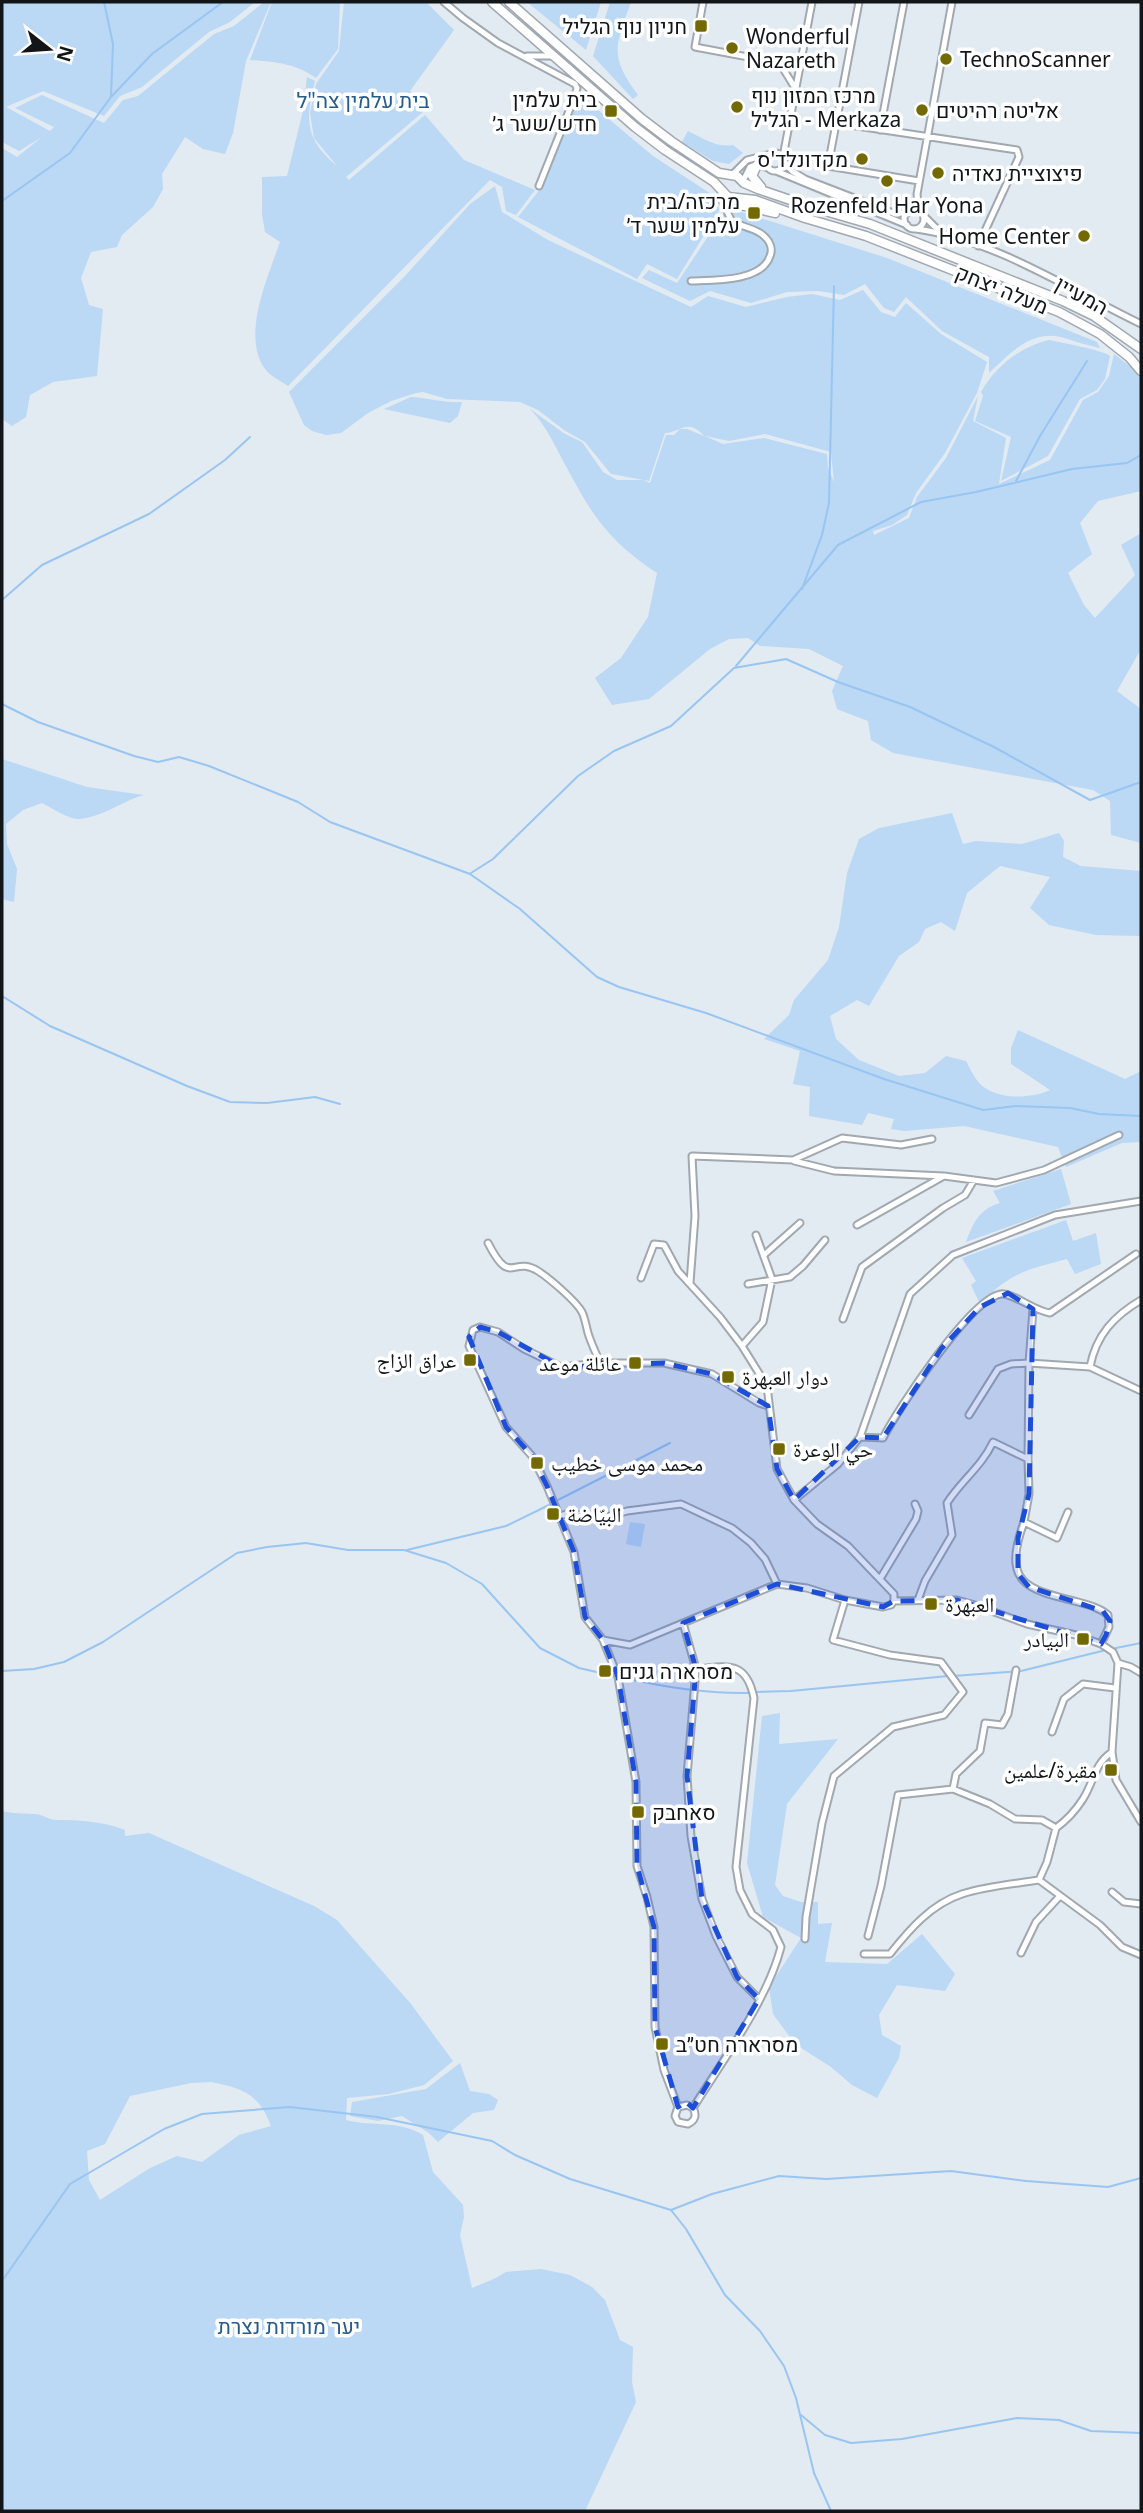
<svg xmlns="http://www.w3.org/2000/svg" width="1143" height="2513" font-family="'Noto Sans','Noto Naskh Arabic',Heebo,sans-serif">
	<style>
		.green { fill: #bbd8f5; fill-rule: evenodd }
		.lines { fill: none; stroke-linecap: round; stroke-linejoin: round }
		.stream { stroke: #99c5f1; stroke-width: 2 }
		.street-casing { stroke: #a1a8b0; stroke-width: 9 }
		.secondary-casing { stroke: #a1a8b0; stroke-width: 11 }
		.street { stroke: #fff; stroke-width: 5 }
		.secondary { stroke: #fff; stroke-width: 8 }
		.marked { fill: #1d4ed8; fill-opacity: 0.2; stroke: #1d4ed8; stroke-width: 5; stroke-dasharray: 14 9; stroke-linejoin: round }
		.poi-dot { fill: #726900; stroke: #fff; stroke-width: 2.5 }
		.labels { text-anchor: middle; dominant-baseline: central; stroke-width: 7; stroke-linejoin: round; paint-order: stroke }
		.poi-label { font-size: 21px; fill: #131618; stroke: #fff; text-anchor: start }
		.park-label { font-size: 21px; fill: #265b8a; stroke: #fff }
		.street-label { font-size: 21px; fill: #131618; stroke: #fff }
	</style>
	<rect width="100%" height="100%" fill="#e2eaf2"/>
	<path class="green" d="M2,2H255L230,22L209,32L142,87L120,96L104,116L43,91L6,107L50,131L54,127L15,108L42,95L104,123L123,100L138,96L214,34L234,26L264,2H271L246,61L233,133L225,154L203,149L185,137L162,174L163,189L153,207L122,235L117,247L91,252L81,278L89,305L103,309L97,376L53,382L30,395L26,417L12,426L2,419V148L17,157L42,137L19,151L2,142Z
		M272,2H340L338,49L316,78C295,63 275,62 250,60Z
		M344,2H426L454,30L410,91L423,112L346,177L349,180L425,115L464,160L535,190L516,215L506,211L502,187L490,180L288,386C281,381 270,376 265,369C241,336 268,277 280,242L265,232L262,214V177L287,176L303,111L307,77L315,81C305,121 305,139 337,166L314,138L310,113L316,84L339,51Z
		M527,2H601L586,50Z
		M610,2H631C615,47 609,55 638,95L633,99L593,56Z
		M579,94L653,156L711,194L720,209L677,279L647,264L637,279L518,217L541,188Z
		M688,131C702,138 717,148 733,145L743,153L729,164L713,161L682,142Z
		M495,186L502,212L548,240L691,307L708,296L746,307L787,297L812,294L840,300L863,290L881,312L895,317L906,303L941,334L987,362L977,393L945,453L916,493L907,515L892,525L873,531L874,535L909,518L917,497L946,458L978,396L973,421L1006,438L999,484L1050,460L1083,400L1098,392L1109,376L1114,354L1141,375V491L1098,501L1080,523L1092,554L1068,573L1084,605L1095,618L1135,575L1121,545L1141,533V649L1117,691L1141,709V843L1111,835L1110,801L1093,790L893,753L871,740L868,721L837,709L832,691L843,666L809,649L760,646L748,638L729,639L710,649L649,699L612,705L595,678L621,658L648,617L657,573C610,542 593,517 567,468C555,447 547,426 530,409L565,434L582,442L603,472L617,480H643L650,483L666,435H674L680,429H687L704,436C688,417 679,433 665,433L649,481L611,474L585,442L564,430L538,410L520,402L447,399L423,392L416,393L391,401L368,413L341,433L326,435L312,431L304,425L289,392L405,276L470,204ZM765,434L831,452L834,482L828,468L827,454L764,438L723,444L705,436L729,441Z
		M741,212L887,258L1097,342L1100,348C1086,345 1074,341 1061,337C1030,330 1009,354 989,373V357L942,331L906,297L894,312L884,308L865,284L844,295L818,291L787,292L751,303L710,291L690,301L642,278L649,270L677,283L723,214Z
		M1049,340C1062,343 1103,350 1110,356L1105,379L1097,390L1080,399L1048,456L1001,481L1011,437L975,421L983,396L981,392C996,366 1020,347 1049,340Z
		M411,397C429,398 444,403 462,402L458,416L450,423L384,409Z
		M2,759L87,787L144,795C124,800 91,824 72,818C62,815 52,808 42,803L23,810L6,824L7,844L17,869L14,902L2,899Z
		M952,813L963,844L976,841L1022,844L1059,833L1064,841L1063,857L1081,866L1141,871V936L1096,935L1049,925L1030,908L1050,877L1000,866L967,893L955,931L941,922L925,929L919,942L899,956L869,1006L857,1000L830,1016L836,1039L859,1060L899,1076L925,1073L946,1056L966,1061C970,1069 975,1079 981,1085C998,1100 1031,1099 1050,1090L1011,1064V1048L1018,1030L1125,1079L1141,1071V1142L1122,1143L1066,1167L1058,1147L964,1126L904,1131L891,1129L894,1119L868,1113L862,1125L809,1116L810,1087L793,1084L800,1051L764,1039L789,1015L794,1000L828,960L839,927L847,873L859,839L879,828Z
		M1061,1169L1071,1204L966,1242C973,1223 979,1209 1000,1203L993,1191Z
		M1066,1220L1073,1241L1096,1233L1101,1264L1075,1274L1067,1259C1026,1270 1011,1272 980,1304L971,1285L976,1281L962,1258Z
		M630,1522L645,1524L641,1547L626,1544Z
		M780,1713L779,1744L838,1739L787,1804L775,1885L783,1896L801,1902H818V1924L832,1923L825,1962L887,1964L922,1934L955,1974L945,1991L897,1985L879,2015L882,2035L901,2046L899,2058L877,2098L852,2085L831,2067L795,2044L773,2014L769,1987L801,1938L763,1917L747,1863L762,1716Z
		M2,1811C13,1814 23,1813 34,1814C42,1814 48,1819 55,1820C78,1820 103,1821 125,1830V1836L149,1833L314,1906L337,1920L411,2004L453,2061L424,2085L389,2094L347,2098L346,2120C374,2127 399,2120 423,2135L433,2172L463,2205L464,2217L460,2235L472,2288L496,2278L506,2272L541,2269L570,2275L592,2287L605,2300L620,2340L633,2347L632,2382L636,2402L585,2511H2ZM211,2082C243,2088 259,2094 271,2126L239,2135L202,2162L177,2156L150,2168L100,2200L89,2180L87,2151L105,2144L130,2096L191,2083Z
		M460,2063L470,2091L489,2094L498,2100L494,2110L473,2113L438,2142L429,2133L402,2116L378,2121L350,2116L352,2102L426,2089Z"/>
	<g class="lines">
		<path class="stream" d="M104,2L113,44L111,97
			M2,201L70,153L111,97L152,54L223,2
			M1016,481L1040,436L1087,361
			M802,589L822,535L829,503L834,286
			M2,600L42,565L149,514L225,460L250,437
			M736,666L838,545L921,502L976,492L1072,469L1127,463L1141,455
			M2,704L38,722L134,756L158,762L179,757L209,766L298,802L330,822L470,874L520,909L597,977L619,987L706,1013L884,1079L983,1110L1016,1106L1070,1108L1099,1114L1141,1116
			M471,873L493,859L578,776L614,751L671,726L734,668L786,659L838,682L910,707L994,747L1090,800L1141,782
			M2,996L50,1026L187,1086L230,1102L267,1103L315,1097L340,1104
			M556,1501L670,1443
			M407,1550L506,1526L551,1504
			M1111,1649L1141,1643
			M2,1671L34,1669L64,1662L103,1642L237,1553L267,1547L306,1543L348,1550H404L446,1563L482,1584L540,1648L579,1668L614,1676
			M953,1676L1021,1671L1106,1650
			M620,1677C663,1687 705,1694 749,1693
			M755,1692L791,1691L948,1676
			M671,2210L712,2194L779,2176L826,2179L951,2171L1026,2181L1108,2187L1141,2178
			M2,2281L70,2184L164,2129L202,2114L290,2107L377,2117L492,2141L515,2155L570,2179L671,2210L686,2229L725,2295L760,2331L784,2366L796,2398L814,2473L831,2511
			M801,2415L825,2435L851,2443L902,2439L1017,2418L1059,2420L1091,2431L1141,2433"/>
		<g class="street-casing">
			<path id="street" d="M444,2L463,18L498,43L575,84L577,88L575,96L539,186
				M703,2L695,47L785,64
				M859,2L828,166L919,181
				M527,56H552
				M795,88L784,70L789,61L794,60L799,67
				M837,123L1017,150L1019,157L978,246
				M880,130L904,2
				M766 162a9 9 0 1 1 18 0a9 9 0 1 1-18 0Z
				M783,157L812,2
				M784,161L792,171L805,179L893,213H907
				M776,171L907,225
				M732,175L747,160L771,154
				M743,181L750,167L758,164L768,168
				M904 219a10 10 0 1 1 20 0a10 10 0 1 1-20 0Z
				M919,211L917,194L952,2
				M924,216L939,231
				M916,229C996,240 1070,290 1141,324
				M691,281C713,280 762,282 770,256C773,249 770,242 765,237C756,227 741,228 731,220L721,198
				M794,1161L834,1171L944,1176L996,1183L1044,1170L1119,1135
				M857,1225L942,1177
				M488,1243C511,1288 512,1255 538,1271C549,1278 576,1301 582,1312C585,1318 586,1326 588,1333C591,1343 596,1353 600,1363
				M764,1255L800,1223
				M641,1278L654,1244L664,1245L678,1271L720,1317L742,1346L767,1386L777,1469L794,1500L817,1524L848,1546L894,1594V1601
				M690,1283L695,1216L692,1156L793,1160L842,1138L901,1145L932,1139
				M748,1284L790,1277L803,1266L825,1240
				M843,1319L862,1267L943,1208L965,1195L974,1180
				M742,1346L763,1322L772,1279L756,1235
				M1090,1367C1096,1335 1114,1316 1141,1300
				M969,1415L998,1369L1011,1364L1029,1363L1090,1367L1141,1391
				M860,1437L883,1438C898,1409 970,1299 1001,1294C1012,1292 1034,1311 1050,1313L1136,1254
				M1028,1459L1029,1363L1033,1309
				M794,1500L838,1464L860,1437L910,1294L953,1255L1055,1215L1141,1201
				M1068,1512L1057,1538L1024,1522C1002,1583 1025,1589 1078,1602C1089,1605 1100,1608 1108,1615L1109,1627L1101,1644
				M560,1516L570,1513L603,1518L627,1511L681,1504L732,1528L751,1543L765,1559L777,1584
				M880,1579L916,1519L918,1511L915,1504
				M918,1600L925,1581L952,1535L947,1503C961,1481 982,1466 993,1442L1028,1459L1029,1494L1024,1522
				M683,1623L696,1669L687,1776L691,1836L702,1899L716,1936L737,1977L759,1999
				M603,1640L630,1645L777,1584L807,1588L845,1600L883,1607L891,1605L894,1601L957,1600L975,1605L1027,1624L1076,1635L1101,1644L1113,1652L1118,1663L1131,1667L1141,1673
				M1118,1663L1112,1752L1116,1780L1141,1822
				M1052,1732L1064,1699L1083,1684L1115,1688
				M953,1789L956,1774L980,1751L985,1723L1002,1725L1008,1714L1016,1670
				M1056,1828C1067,1820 1076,1810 1083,1799C1094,1782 1094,1764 1112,1752
				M1112,1892L1124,1902L1141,1904
				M868,1936L881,1886L898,1795L953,1789L990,1804L1015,1819L1042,1820L1056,1828L1047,1862L1039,1880
				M805,1939L806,1917L822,1823L834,1776L893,1727L944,1715L963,1692L941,1662L890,1655L833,1640L845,1600
				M1021,1953L1036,1922L1059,1897
				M864,1954H890C909,1930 931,1904 962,1894C986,1886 1014,1884 1039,1880L1100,1925L1122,1947L1141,1955
				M678,2107L664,2070L655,2027L654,1927L647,1897L637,1866L636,1782L618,1677L603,1640L585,1617L574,1552L547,1486L532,1456L506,1427L469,1346L473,1330L480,1327L498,1332L524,1349L561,1367L600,1363H664L712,1374L759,1403L768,1406
				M693,2108L687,2105L678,2107L675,2116L678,2122L688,2124C695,2121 697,2115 693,2108C723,2060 767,2001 781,1947L773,1930L752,1914L740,1890L736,1867L754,1698C746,1660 728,1666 696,1669"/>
		</g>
		<g class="secondary-casing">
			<path id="secondary" d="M492,2L635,127L665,150L714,182L728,197L755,200L805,218L866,236L1059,312L1100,334L1129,357L1141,371
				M509,2L642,119L671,141L719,173L737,176L744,183L758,189L808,206L870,224L1063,301L1094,316L1141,349
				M757,165L752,176L761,187
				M727,202L775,213"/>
		</g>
		<use href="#street" class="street"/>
		<use href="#secondary" class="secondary"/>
	</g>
	<path class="marked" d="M1008,1293L1033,1309L1029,1494L1018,1538V1574L1029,1587L1103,1611L1110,1621L1106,1635L1101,1644L957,1600L894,1601L883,1607L777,1584L683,1623L696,1669L687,1776L702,1899L737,1977L759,1999L693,2108L686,2102L678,2107L655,2027L654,1927L637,1866L636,1782L618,1677L603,1640L585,1617L574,1552L547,1486L532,1456L506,1427L469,1337L480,1327L498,1332L561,1367L664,1363L712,1374L768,1406L777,1469L794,1500L860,1437L883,1438L941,1349L980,1307Z"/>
	<g class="poi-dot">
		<rect x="694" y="19" width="14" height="14" rx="3.5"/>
		<circle cx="732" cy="48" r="7"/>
		<circle cx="946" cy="59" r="7"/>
		<circle cx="737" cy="107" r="7"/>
		<circle cx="922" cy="110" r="7"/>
		<rect x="604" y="104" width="14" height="14" rx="3.5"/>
		<circle cx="862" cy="159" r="7"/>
		<circle cx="938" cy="173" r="7"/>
		<circle cx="887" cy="181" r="7"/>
		<rect x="747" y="206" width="14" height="14" rx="3.5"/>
		<circle cx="1084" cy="236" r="7"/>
		<rect x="463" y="1353" width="14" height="14" rx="3.5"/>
		<rect x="628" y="1356" width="14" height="14" rx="3.5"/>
		<rect x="721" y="1370" width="14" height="14" rx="3.5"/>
		<rect x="772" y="1442" width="14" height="14" rx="3.5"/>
		<rect x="530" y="1456" width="14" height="14" rx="3.5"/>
		<rect x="546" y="1507" width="14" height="14" rx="3.5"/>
		<rect x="924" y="1597" width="14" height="14" rx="3.5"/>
		<rect x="1076" y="1632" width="14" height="14" rx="3.5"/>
		<rect x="598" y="1664" width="14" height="14" rx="3.5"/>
		<rect x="1104" y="1763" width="14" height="14" rx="3.5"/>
		<rect x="631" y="1805" width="14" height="14" rx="3.5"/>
		<rect x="655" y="2037" width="14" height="14" rx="3.5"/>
	</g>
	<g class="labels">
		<g class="poi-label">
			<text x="687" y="26" text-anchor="end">חניון נוף הגליל</text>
			<text x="746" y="36">Wonderful<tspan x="746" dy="24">Nazareth</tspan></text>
			<text x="960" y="59">TechnoScanner</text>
			<text x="751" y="95">מרכז המזון נוף<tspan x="751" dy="24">הגליל - Merkaza</tspan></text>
			<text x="597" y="99" text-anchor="end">בית עלמין<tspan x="597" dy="24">חדש/שער ג׳</tspan></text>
			<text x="936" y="110">אליטה רהיטים</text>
			<text x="848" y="159" text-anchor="end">מקדונלד'ס</text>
			<text x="952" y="173">פיצוציית נאדיה</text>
			<text x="740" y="201" text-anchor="end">מרכזה/בית<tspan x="740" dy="24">עלמין שער ד׳</tspan></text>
			<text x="887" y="205" text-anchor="middle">Rozenfeld Har Yona</text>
			<text x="1070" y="236" text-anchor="end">Home Center</text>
			<text x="456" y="1360" text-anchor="end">عراق الزاج</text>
			<text x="621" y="1363" text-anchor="end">عائلة موعد</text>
			<text x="742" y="1377">دوار العبهرة</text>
			<text x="793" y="1449">حي الوعرة</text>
			<text x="551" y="1463">محمد موسى خطيب</text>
			<text x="567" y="1514">البيّاضة</text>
			<text x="945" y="1604">العبهرة</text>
			<text x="1069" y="1639" text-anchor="end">البيادر</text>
			<text x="619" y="1671">מסרארה גנים</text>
			<text x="1097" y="1770" text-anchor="end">مقبرة/علمين</text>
			<text x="652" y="1812">סאחבק</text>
			<text x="676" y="2044">מסרארה חט״ב</text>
		</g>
		<g class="park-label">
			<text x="363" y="100">בית עלמין צה"ל</text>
			<text x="289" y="2326">יער מורדות נצרת</text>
		</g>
		<g class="street-label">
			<text transform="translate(1002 289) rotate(22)">מעלה יצחק</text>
			<text transform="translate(1082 295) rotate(29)">המעיין</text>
		</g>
	</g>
	<rect width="1143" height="2513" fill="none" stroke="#131618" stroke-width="7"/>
	<g transform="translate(49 49) rotate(107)" stroke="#ffffff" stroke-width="5" paint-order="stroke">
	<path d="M0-5L12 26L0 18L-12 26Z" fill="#131618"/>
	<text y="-10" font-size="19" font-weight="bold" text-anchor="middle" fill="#131618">N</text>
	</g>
</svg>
